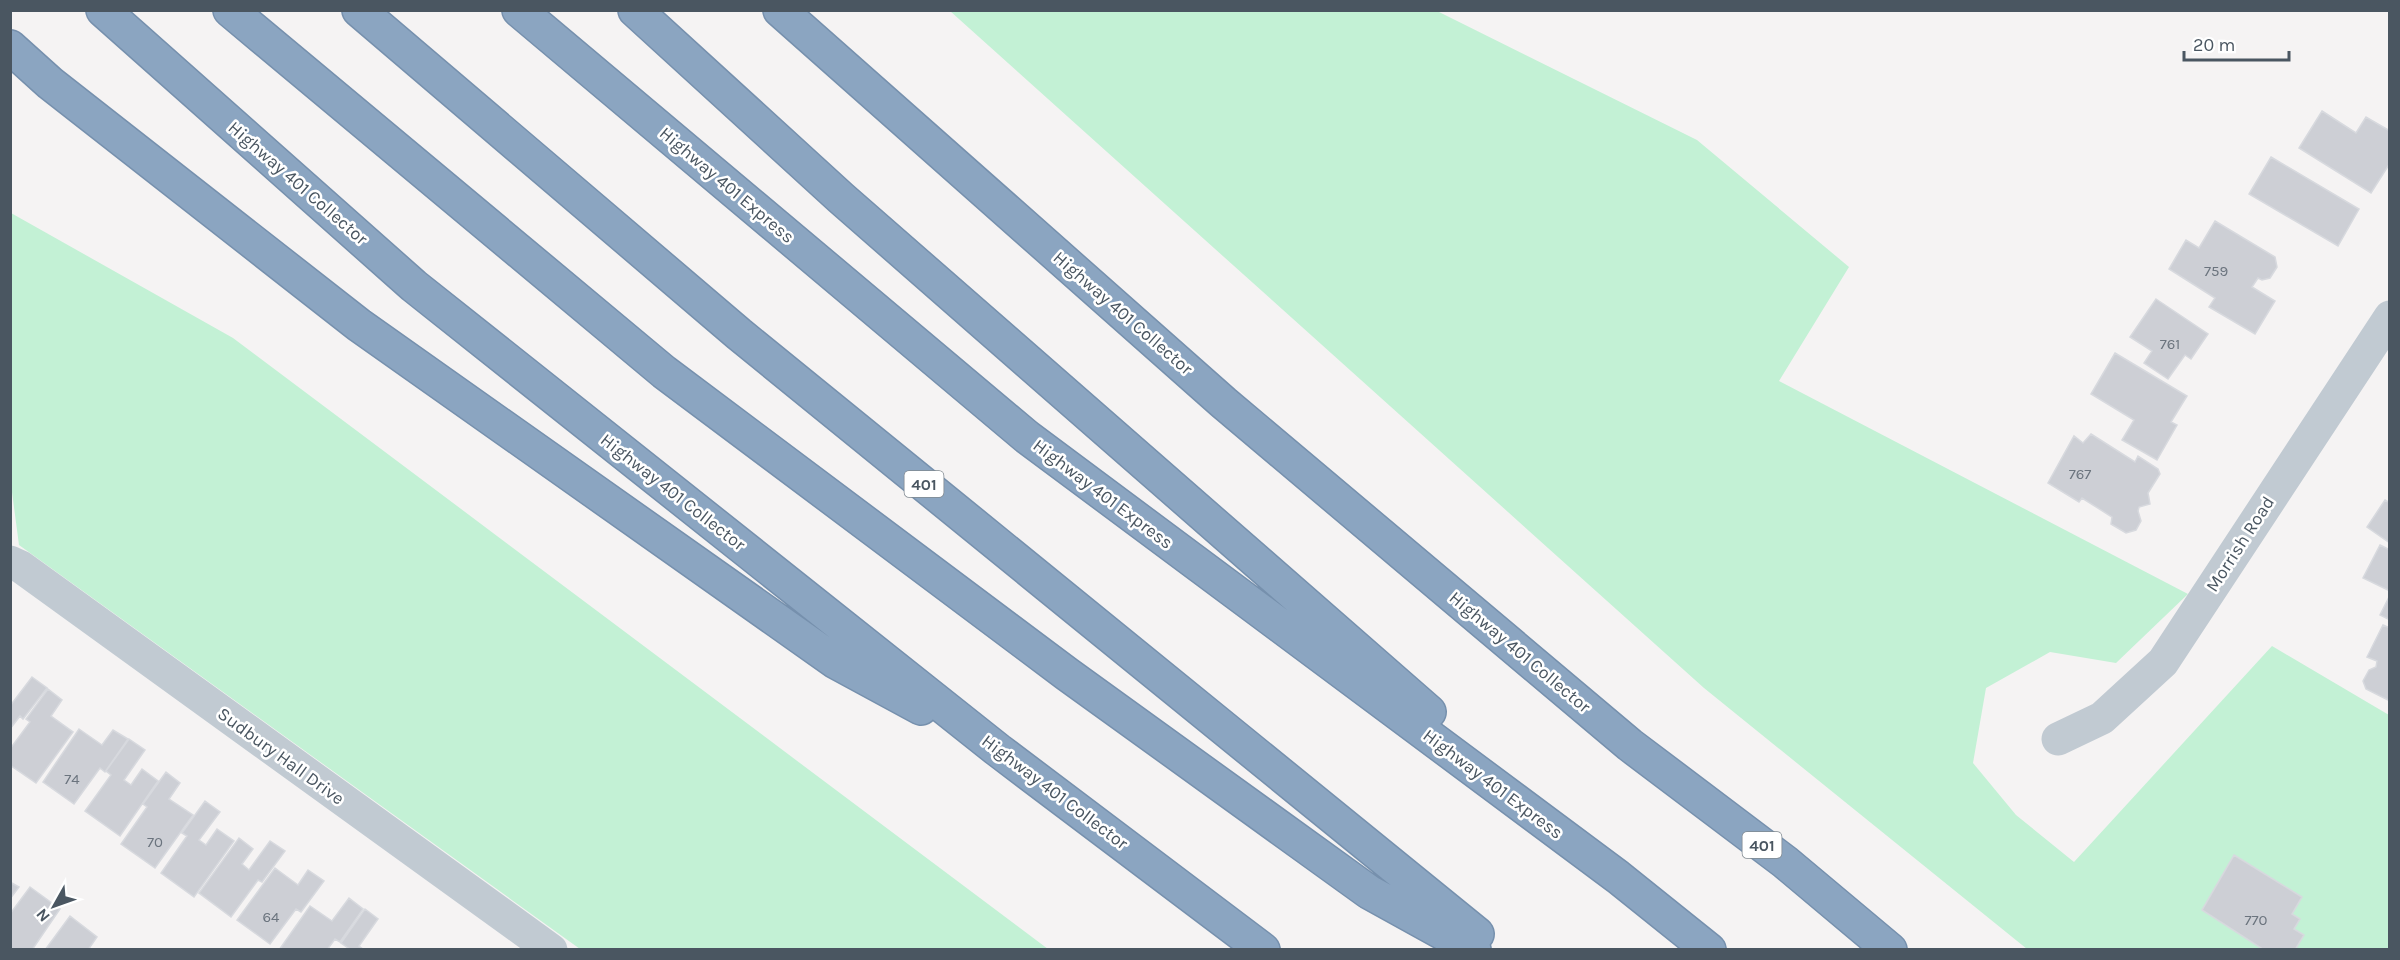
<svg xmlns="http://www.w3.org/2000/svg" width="2400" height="960" font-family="Karla,sans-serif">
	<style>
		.green { fill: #c3f1d5 }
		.building { fill: #cdcfd5; stroke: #d7d9de; stroke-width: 1.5 }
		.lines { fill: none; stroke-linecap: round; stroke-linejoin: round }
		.highway-casing { stroke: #7690ad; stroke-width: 36 }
		.minor { stroke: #c1cad2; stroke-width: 33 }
		.highway { stroke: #8ba5c1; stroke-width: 33 }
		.labels { text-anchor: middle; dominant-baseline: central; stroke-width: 5; stroke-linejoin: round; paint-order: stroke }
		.number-label { font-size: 15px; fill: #6b747e }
		.shield { fill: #fff; stroke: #808990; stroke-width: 1.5 }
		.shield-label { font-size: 16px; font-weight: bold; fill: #4a5661 }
		.street-label { font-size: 18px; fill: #4a5661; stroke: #fff }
	</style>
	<rect width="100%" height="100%" fill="#f5f3f3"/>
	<path class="green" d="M950,11H1437L1697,140L1849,267L1779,381L2188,594L2116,663L2050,652L1986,688L1973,763L2016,815L2074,862L2272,646L2389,715V949H2027L1704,688Z
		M11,213L233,338L1048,949H580L19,545L10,477Z"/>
	<path class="building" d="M2322,111L2356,133L2366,117L2390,131V163L2371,193L2299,148Z
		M2271,157L2359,209L2338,246L2249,194Z
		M2215,221L2275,257L2277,267L2270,278L2262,280L2258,278L2252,287L2275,301L2255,334L2209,307L2215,298L2169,269L2186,240L2199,248Z
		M2156,299L2208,334L2191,359L2185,355L2168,379L2144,363L2152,351L2130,337Z
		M2115,353L2187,396L2171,422L2177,425L2157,460L2122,440L2134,420L2091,394Z
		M2091,434L2135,462L2138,456L2158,469L2160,474L2148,493L2150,504L2139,507L2138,511L2141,521L2136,530L2126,533L2111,524L2112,517L2082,498L2079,502L2048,483L2074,436L2083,443Z
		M2385,500L2390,503V543L2367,527Z
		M2380,545L2390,550V591L2363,578Z
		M2390,595V620L2380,615Z
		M2383,625L2390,628V701L2366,689L2363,681L2369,670L2376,667L2377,661L2367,657Z
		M32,677L47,688L23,719L20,716L10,729V706Z
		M48,689L62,700L51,716L73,732L36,783L10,765V749L30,722L26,719Z
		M79,729L102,745L113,730L128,739L105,772L100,768L74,804L43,782Z
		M129,739L145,750L124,780L131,785L142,769L158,781L120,836L85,811L111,775L106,771Z
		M166,772L180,783L169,799L193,815L155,868L121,844L147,807L143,804Z
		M205,801L220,812L199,840L206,845L217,829L234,841L194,897L161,873L187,836L182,833Z
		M239,838L253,849L242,864L249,870L270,841L285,851L262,882L258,880L231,917L199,893Z
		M2234,855L2302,897L2292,914L2300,919L2294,929L2304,935L2295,950H2264L2202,910Z
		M275,868L298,885L308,870L324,881L301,912L296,909L270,944L237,920Z
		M10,882L19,887L10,899Z
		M30,887L60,909L32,950H10V914Z
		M349,898L363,909L340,942L335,939L327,950H279L310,906L332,921Z
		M365,909L378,919L359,946L364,950H351L341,943Z
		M70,916L97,937L88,950H45Z"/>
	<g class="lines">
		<g class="highway-casing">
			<path id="highway" d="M103,10L414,286L998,750L1263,950
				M230,10L664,372L1067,674L1369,892L1474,950
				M359,10L739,334L1477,934
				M519,10L1027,437L1618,877L1709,950
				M635,10L841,198L1429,712
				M780,10L1224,403L1630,745L1785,862L1890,950
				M10,47L50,83L359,325L836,662L921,708"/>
		</g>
		<path class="minor" d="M10,562L21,567L551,950
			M2058,739L2102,718L2163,662L2390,317"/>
		<use href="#highway" class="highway"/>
	</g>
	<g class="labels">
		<g class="number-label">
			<text x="2216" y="271">759</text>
			<text x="2170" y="344">761</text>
			<text x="2080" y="474">767</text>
			<text x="72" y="779">74</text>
			<text x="155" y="842">70</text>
			<text x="271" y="917">64</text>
			<text x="2256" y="920">770</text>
		</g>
		<g class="shield">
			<rect x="904.5" y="471" width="39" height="26" rx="4.5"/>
			<rect x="1742.5" y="832" width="39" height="26" rx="4.5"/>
		</g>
		<g class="shield-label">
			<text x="924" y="484">401</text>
			<text x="1762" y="845">401</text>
		</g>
		<g class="street-label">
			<text transform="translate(298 183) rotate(41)">Highway 401 Collector</text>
			<text transform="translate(727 185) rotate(40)">Highway 401 Express</text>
			<text transform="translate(1123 313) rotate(41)">Highway 401 Collector</text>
			<text transform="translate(673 492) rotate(38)">Highway 401 Collector</text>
			<text transform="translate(1103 494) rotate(37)">Highway 401 Express</text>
			<text transform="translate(2240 544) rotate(-57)">Morrish Road</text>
			<text transform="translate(1520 652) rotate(40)">Highway 401 Collector</text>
			<text transform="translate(281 756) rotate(36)">Sudbury Hall Drive</text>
			<text transform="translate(1493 784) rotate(37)">Highway 401 Express</text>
			<text transform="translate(1055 792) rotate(37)">Highway 401 Collector</text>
		</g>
	</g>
	<rect width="2400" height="960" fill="none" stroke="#4a5661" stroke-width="24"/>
	<g transform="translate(54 906) rotate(230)" stroke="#ffffff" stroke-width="4.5" paint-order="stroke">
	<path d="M0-4.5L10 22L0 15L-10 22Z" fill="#4a5661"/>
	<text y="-9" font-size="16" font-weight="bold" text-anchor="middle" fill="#4a5661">N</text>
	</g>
	<path d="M2184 51v9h105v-9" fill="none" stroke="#4a5661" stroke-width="3"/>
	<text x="2193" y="51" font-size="18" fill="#4a5661" stroke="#ffffff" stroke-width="4.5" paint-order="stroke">20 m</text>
</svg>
